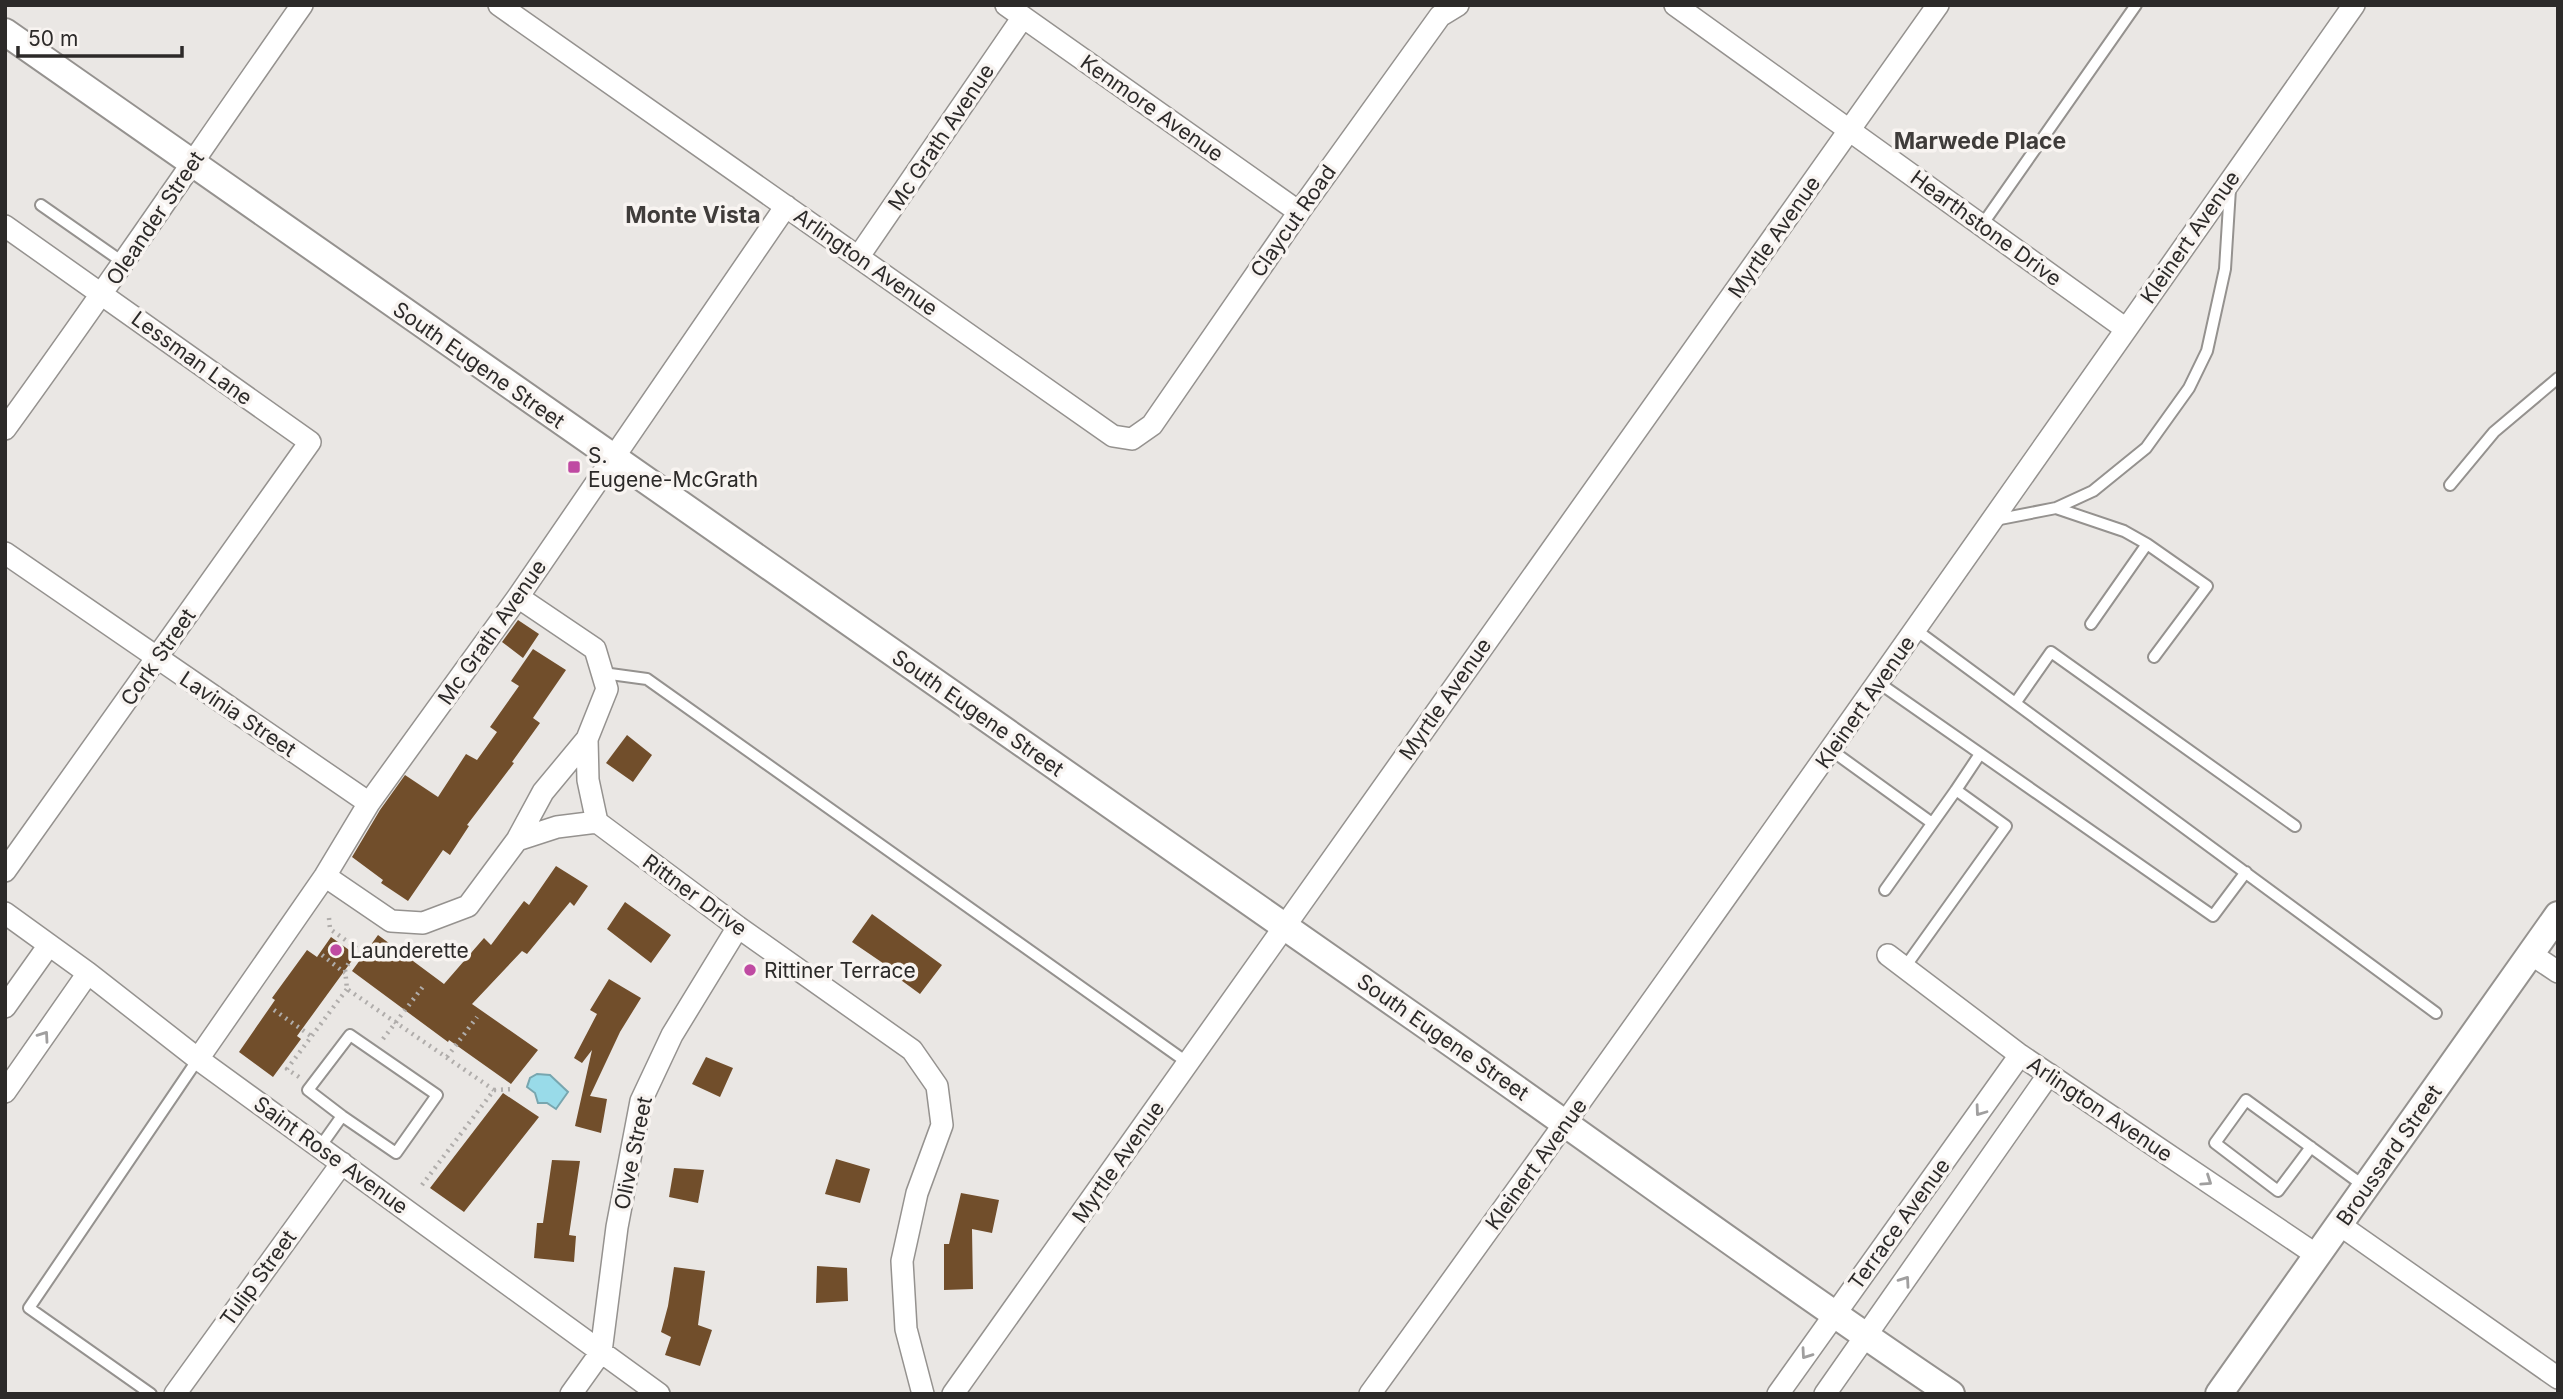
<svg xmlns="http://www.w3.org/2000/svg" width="2563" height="1399" font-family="Inter,sans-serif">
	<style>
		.water { fill: #99dbe9; stroke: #78a6af; stroke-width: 2 }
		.building { fill: #714e2b }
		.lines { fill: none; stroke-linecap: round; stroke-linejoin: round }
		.service-casing { stroke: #95928f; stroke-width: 14 }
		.minor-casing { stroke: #95928f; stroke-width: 24 }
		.tertiary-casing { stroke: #95928f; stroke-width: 30 }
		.path { stroke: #b0adab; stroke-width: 4.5; stroke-dasharray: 2 5; stroke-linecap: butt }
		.service { stroke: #fff; stroke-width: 10 }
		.minor { stroke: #fff; stroke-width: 21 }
		.tertiary { stroke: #fff; stroke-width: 26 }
		.oneway { stroke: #a09f9f }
		.poi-dot { fill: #bf4aa2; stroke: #f8f4f1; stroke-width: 2.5 }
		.labels { text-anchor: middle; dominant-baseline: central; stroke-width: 7; stroke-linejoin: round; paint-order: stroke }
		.street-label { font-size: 21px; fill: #2c2a29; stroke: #f8f4f1 }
		.poi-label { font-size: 21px; fill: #2c2a29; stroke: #f8f4f1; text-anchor: start }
		.neighbourhood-label { font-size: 23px; font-weight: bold; fill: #3f3c3a; stroke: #f8f4f1 }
	</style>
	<rect width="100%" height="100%" fill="#eae7e4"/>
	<path class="water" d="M537,1074L550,1075L568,1092L556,1109L547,1103H538L535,1093L527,1087L530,1078Z"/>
	<path class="building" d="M518,620L539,634L523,658L502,642Z
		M533,649L566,670L533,718L540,723L512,762L514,763L467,825L469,826L450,855L443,850L408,901L381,883L383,880L352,857L380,810L405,775L438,797L466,754L477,760L497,732L490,727L519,686L511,681Z
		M627,735L652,755L633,782L606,763Z
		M556,866L588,886L574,906L570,902L527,954L522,951L472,1004L538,1050L511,1084L449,1040L448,1042L352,971L378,935L444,984L484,938L491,945L524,901L529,905Z
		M625,902L671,935L651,963L607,929Z
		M872,914L942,965L920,994L894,975L896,972L852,942Z
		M331,937L356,955L297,1036L301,1039L273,1077L239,1052L275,1000L272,998L307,950L317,957Z
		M609,979L641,998L620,1032L590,1096L607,1099L601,1133L575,1126L592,1050L582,1063L574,1058L597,1014L590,1010Z
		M706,1057L733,1068L720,1097L692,1084Z
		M503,1093L539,1117L464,1212L430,1188Z
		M836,1159L870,1169L860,1203L825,1194Z
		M552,1160L580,1161L569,1235L576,1236L574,1262L534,1258L537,1223H543Z
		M674,1168L704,1170L698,1203L669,1197Z
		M961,1193L999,1200L992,1233L972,1229L973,1289L944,1290V1244H949Z
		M817,1266L847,1268L848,1301L816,1303Z
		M674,1267L705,1271L698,1325L712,1330L700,1366L665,1355L671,1337L661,1332L668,1306Z"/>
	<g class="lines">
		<g class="service-casing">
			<path id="service" d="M41,205L124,263
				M1982,225L2136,5
				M2450,485L2494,432L2558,378
				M2056,508L2124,531L2147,544L2091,624
				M1995,520L2056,508L2093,491L2146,448L2189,388L2207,351L2225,269L2230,189
				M2147,544L2207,586L2154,657
				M1916,630L2436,1013
				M603,673L647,679L1188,1063
				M1879,683L2213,916L2246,872
				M2016,702L2051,652L2295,826
				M1831,750L1932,823
				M1956,790L1980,754
				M1885,890L1956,790L2006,826L1905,967
				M320,1147L342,1116L308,1090L350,1035L437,1095L396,1153L342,1116
				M2311,1147L2278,1191L2215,1143L2246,1100L2364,1186
				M151,1394L29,1308L198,1059"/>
		</g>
		<g class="minor-casing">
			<path id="minor" d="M499,5L1113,436L1132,439L1152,425L1299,212L1440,16L1458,5
				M1006,5L1299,212
				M1675,5L2126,329
				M5,226L310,442L5,871
				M859,256L1023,17
				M5,429C107,289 203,146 302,5
				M5,553L369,803
				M518,597L595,649L607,689L587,739L588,780L597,822
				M517,840L543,792L587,739
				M325,876L391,921L423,923L468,906L517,840L557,827L597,822L738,927L912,1050L937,1086L942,1125L917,1193L902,1261L906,1329L923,1394
				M5,913L88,973L198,1059L659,1394
				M2531,954L2558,972
				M1888,955L2020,1055L2318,1256
				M5,1007L49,945
				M198,1059L325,876L369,803L518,597L786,206
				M5,1092L88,973
				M2340,1225L2558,1378
				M175,1394L342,1163
				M571,1394L601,1352L617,1227L641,1101L672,1035L738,927
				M953,1394L1938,5
				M1370,1394C1703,934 2028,469 2354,5
				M1778,1394L2020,1055
				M1825,1394L2049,1074"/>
		</g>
		<g class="tertiary-casing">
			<path id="tertiary" d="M5,32C470,360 937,685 1404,1010C1587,1137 1766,1270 1951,1394
				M2219,1394L2558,915"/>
		</g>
		<path class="path" d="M329,918L330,929L358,949L345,969L347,989L494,1090L422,1185
			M322,955L345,973
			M274,1010L311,1036
			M383,1039L425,984
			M447,1057L477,1017
			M299,1077L287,1069L347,989
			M494,1090L513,1089"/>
		<use href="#service" class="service"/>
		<use href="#minor" class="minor"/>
		<use href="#tertiary" class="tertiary"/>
	</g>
	<defs><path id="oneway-chevron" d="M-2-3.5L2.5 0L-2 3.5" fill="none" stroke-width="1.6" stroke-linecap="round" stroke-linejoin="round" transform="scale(1.75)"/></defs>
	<g class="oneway">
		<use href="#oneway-chevron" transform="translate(44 1036) rotate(-55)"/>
		<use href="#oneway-chevron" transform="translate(1980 1111) rotate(126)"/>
		<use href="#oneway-chevron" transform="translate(2207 1181) rotate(34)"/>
		<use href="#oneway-chevron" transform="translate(1905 1281) rotate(-55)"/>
		<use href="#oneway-chevron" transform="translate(1806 1354) rotate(125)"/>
	</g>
	<g class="poi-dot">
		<rect x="567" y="460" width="14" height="14" rx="3.5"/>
		<circle cx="336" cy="950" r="7"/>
		<circle cx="750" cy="970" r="7"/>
	</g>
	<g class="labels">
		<g class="street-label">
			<text transform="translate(1152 108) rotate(35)">Kenmore Avenue</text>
			<text transform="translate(941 137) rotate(-56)">Mc Grath Avenue</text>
			<text transform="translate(155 218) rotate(-56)">Oleander Street</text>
			<text transform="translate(1293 221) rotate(-55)">Claycut Road</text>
			<text transform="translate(1986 228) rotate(36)">Hearthstone Drive</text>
			<text transform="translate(1774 237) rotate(-55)">Myrtle Avenue</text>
			<text transform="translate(2190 237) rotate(-55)">Kleinert Avenue</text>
			<text transform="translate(866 262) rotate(35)">Arlington Avenue</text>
			<text transform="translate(192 358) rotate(36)">Lessman Lane</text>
			<text transform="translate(479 365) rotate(35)">South Eugene Street</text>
			<text transform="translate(492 632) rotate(-55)">Mc Grath Avenue</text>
			<text transform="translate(158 657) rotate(-55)">Cork Street</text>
			<text transform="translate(1445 699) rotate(-55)">Myrtle Avenue</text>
			<text transform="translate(1865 702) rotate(-55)">Kleinert Avenue</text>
			<text transform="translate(978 713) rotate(35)">South Eugene Street</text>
			<text transform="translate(238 714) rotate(34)">Lavinia Street</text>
			<text transform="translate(695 895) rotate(36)">Rittner Drive</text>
			<text transform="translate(1443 1037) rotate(35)">South Eugene Street</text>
			<text transform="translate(2100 1109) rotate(34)">Arlington Avenue</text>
			<text transform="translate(633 1153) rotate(-78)">Olive Street</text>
			<text transform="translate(331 1155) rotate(36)">Saint Rose Avenue</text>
			<text transform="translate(2389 1155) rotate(-55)">Broussard Street</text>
			<text transform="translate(1118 1162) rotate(-55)">Myrtle Avenue</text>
			<text transform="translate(1536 1164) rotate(-54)">Kleinert Avenue</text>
			<text transform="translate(1899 1224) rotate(-54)">Terrace Avenue</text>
			<text transform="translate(258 1278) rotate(-54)">Tulip Street</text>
		</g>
		<g class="poi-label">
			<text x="588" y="455">S.<tspan x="588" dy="24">Eugene-McGrath</tspan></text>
			<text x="350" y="950">Launderette</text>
			<text x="764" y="970">Rittiner Terrace</text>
		</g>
		<g class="neighbourhood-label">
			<text x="1980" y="141">Marwede Place</text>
			<text x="693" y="215">Monte Vista</text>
		</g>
	</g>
	<rect width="2563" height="1399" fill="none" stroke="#2c2a29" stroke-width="14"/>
	<path d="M18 46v10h164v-10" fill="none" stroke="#2c2a29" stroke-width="3.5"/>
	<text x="28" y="46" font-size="21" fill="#2c2a29" stroke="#f8f4f1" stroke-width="5" paint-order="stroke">50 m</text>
</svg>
